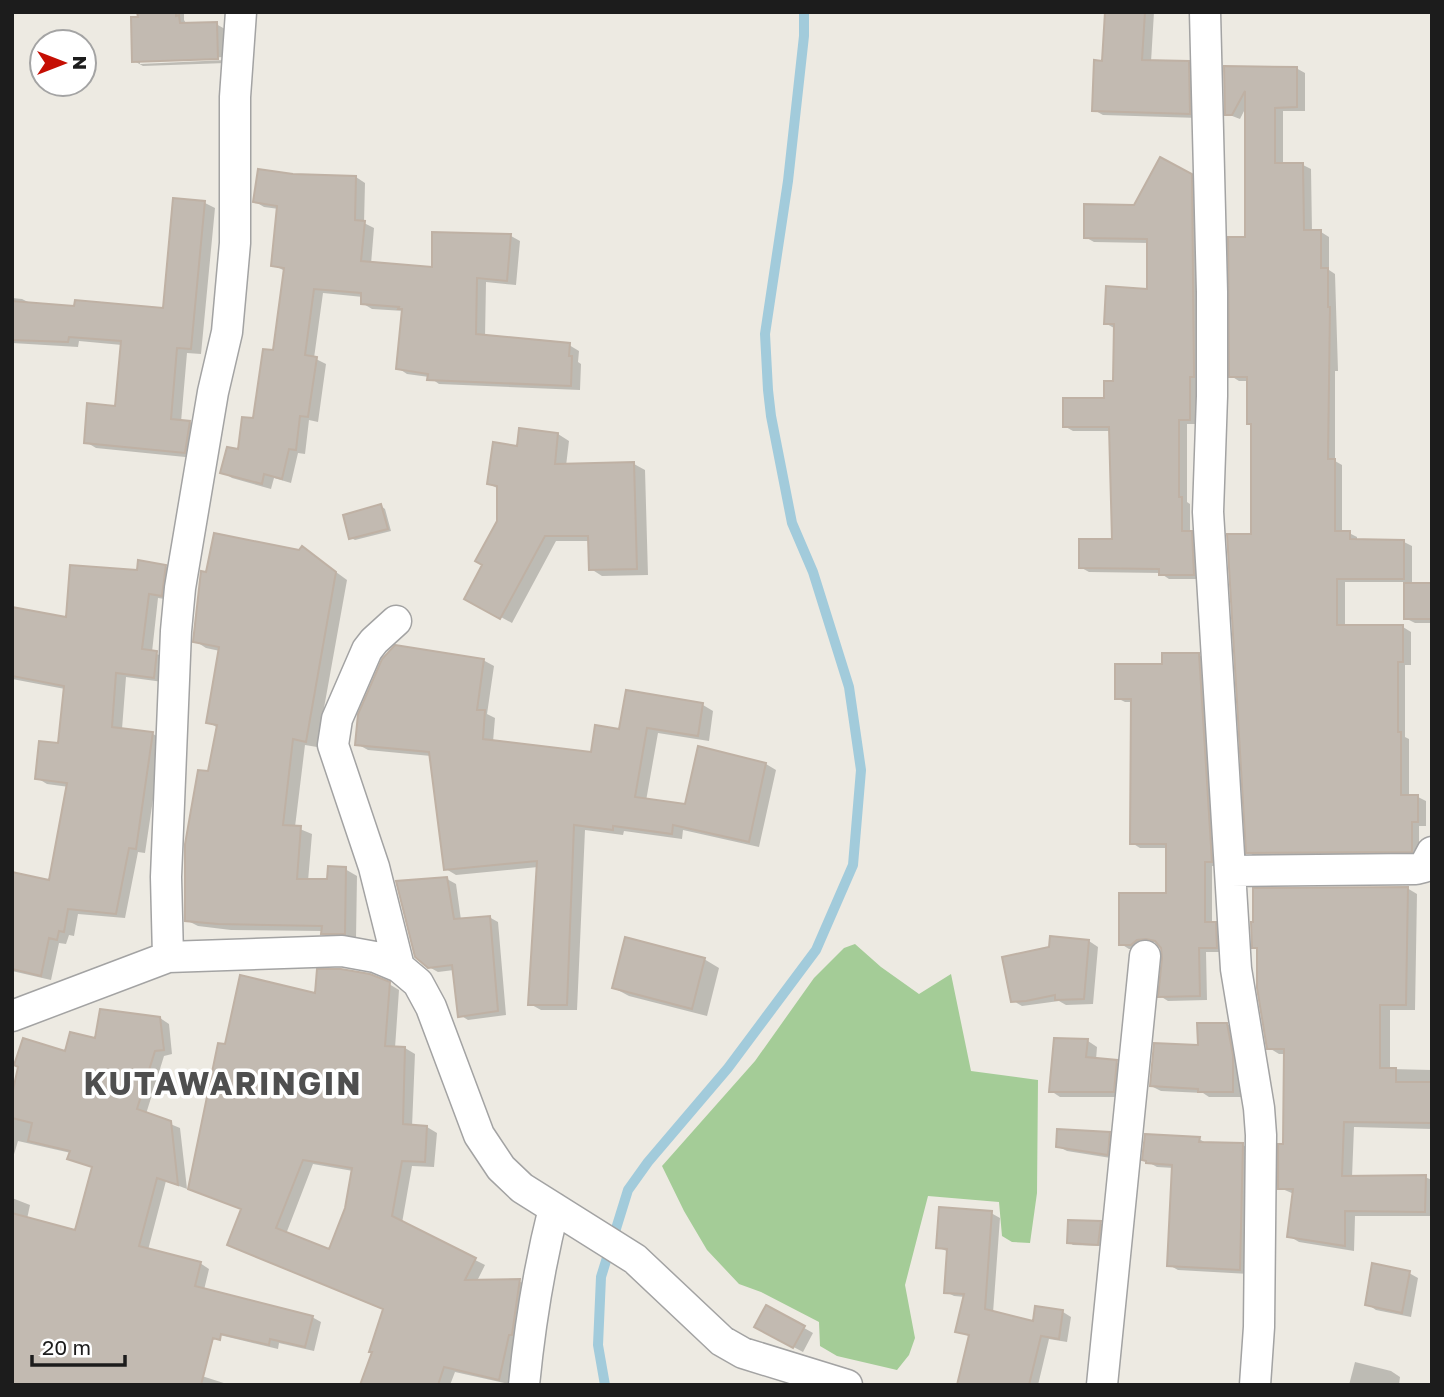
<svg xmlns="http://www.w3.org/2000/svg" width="1444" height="1397" font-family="'Golos Text',sans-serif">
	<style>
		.forest { fill: #a4cc97 }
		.shadow { fill: #0003; fill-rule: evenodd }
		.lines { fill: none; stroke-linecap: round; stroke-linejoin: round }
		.stream { stroke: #a2cbdb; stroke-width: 10 }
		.building { fill: #c2bab1; stroke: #bfb1a4; stroke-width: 2; fill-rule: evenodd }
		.minor-casing { stroke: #a3a3a3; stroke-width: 33 }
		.minor { stroke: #fff; stroke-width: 30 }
		.labels { text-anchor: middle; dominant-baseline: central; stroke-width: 7; stroke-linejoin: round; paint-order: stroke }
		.district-label { font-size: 32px; font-weight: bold; letter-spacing: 2px; fill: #4f4f4f; stroke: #fff }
	</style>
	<rect width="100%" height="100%" fill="#edeae2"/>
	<path class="forest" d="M855,944L881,967L919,994L951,974L971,1071L1038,1080L1037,1193L1030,1243L1012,1242L1002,1236L999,1202L928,1196L905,1285L915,1338L909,1355L897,1370L837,1356L820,1346L819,1322L761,1292L739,1284L707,1250L684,1211L662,1166L755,1061L814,978L844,948Z"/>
	<path class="shadow" d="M139,12H184V20L187,25L216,24L225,29L226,57L140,60V64L226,60V63L143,66L134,61Z
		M1107,12H1154L1151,62L1188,63L1198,68L1199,118L1103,115L1094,110L1103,63Z
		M1226,68H1296L1305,73V111H1283V165H1303L1311,169L1312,232H1321L1329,237V270L1335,274L1338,371H1335V461L1342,465V533H1349L1357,537V541L1404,542L1412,546V585H1432V623H1415L1405,618V582H1345V627H1403L1411,632V665H1405V737L1409,739V797H1418L1426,801V826H1419V855L1256,857L1248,852L1253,425L1248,381H1239L1231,376L1246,238V107L1240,119L1227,114Z
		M1160,159L1200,181L1198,424H1187V502L1190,504V532L1200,537L1202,579H1169L1160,573L1089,572L1080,567L1114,541L1111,431H1073L1064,426L1106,400L1115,383L1114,328L1105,323L1149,291V243L1094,242L1085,237L1135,207Z
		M293,176L356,177L365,183L364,223L374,228L371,264L434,269V233L511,236L520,241L516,285L486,282L485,337L569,345L579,351L578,362L581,364L580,390L439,384L429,377L407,374L398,368L404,311L372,309L362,303L363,297L323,293L314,358L326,364L318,422L309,420L305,454L298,453L291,483L274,478L271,489L232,478L222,472L239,452L254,420L274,352L285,271L273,265L279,209L264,207L254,201Z
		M205,203L215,208L201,354L187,353L181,422H190L200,428L195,458L96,448L86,442L117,408L122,345L79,341L78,347L12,343V298L22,299L32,304L76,308L165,309Z
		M558,434L569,441L566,466L634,464L645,470L648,575L602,576L591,569L590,541H556L512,623L466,598L484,564L499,521V489L489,484L518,448Z
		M381,506L385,509L391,531L355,540L351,538Z
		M303,548L347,580L317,747L305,745L295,827L312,834L308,881H328L345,869L357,876L356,939L334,940L323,933V931L231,930L198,926L186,920L218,728L208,722L220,651L206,648L195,641Z
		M166,567L175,572L171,600L158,598L152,652L166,658L163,682L126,677L122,729L153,734L162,739L145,853L138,852L125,918L78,914L74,936L69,935L66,944L59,943L51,980L12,971V874L50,882L69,787L47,784L37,778L60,745L65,689L12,679V608L68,619L138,571Z
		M1199,655L1207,660L1220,866H1212V924L1223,929L1225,952H1206L1207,1000L1168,1001L1160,996L1164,958L1162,947L1156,942L1146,944L1140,949H1129L1121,944L1168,895V848H1140L1132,843L1133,702H1125L1117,698L1163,666Z
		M483,660L494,666L487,714L495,718L493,742L592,754L621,731L627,692L703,705L713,711L709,741L658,733L646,801L686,806L699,748L766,764L776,770L759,847L683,830L682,839L624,831L623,835L585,830L577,1010H541L530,1004L538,867L456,875L446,869L431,756L368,750L357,744Z
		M447,879L456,884L461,920L489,917L498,922L506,1015L468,1020L460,1015L454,970L438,972L429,967Z
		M1407,888L1417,894L1415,1010H1390V1069L1432,1070V1129L1354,1127L1352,1177H1425L1432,1180V1216H1355L1354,1251L1299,1242L1289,1236L1294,1194L1280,1188L1285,1146L1286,1054H1279L1269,1048L1259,950L1254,947Z
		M1089,941L1098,947L1093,1004L1066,1005L1059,1001L1022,1006L1012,1000Z
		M704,959L719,968L707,1016L629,996L614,988Z
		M389,984L399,990L395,1048H405L415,1054L412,1127H427L437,1133L434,1167L412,1166L402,1223L485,1265L477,1281H519L529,1287L509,1384L455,1372L450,1385H362L374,1352L384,1310L229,1245L243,1210L189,1188L226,1046L316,995ZM313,1164L353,1171L346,1209L330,1251L286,1234Z
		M160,1018L169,1024L172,1054L164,1056L146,1114L180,1128L187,1189L166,1181L148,1250L200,1263L209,1269L204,1290L312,1317L321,1322L314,1351L279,1343L278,1349L95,1305L86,1339L230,1385H12V1198L30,1205L27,1219L77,1232L93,1168L69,1159L71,1153L18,1141L12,1161V1103L66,1053Z
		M1227,1024L1236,1030L1241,1062L1242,1097H1209L1203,1093L1161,1091L1151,1086Z
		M1088,1041L1097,1047L1096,1060L1116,1062L1126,1067L1123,1097H1060L1051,1091Z
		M1109,1134L1119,1139L1117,1159L1067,1151L1057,1146Z
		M1199,1139L1208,1144L1243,1145L1252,1151L1249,1274L1178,1270L1169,1265L1174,1168L1157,1167L1148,1162Z
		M991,1213L1000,1218L993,1313L1034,1323L1063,1312L1071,1317L1067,1342L1049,1339L1038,1385H959L971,1337L957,1331L965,1297L954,1296L946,1292L949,1252L937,1247Z
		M1100,1223L1104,1225L1102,1246L1073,1245L1069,1242Z
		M1409,1273L1418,1278L1411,1317L1376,1310L1367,1304Z
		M767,1307L813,1333L803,1352L756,1327Z
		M1355,1362L1391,1371L1400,1377L1399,1385H1349Z"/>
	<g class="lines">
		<path class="stream" d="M605,1385L598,1345L601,1277L628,1190L648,1162L728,1068L816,950L853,865L861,770L849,687L813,572L792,523L771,416L768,390L765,334L788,181L804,36V12"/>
	</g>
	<path class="building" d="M137,12H176V16L179,15L180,23L217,22L218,59L132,62L131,17H138Z
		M1105,12H1145L1142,60L1189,61L1190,114L1092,111L1094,60L1102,61Z
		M1224,66L1297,67V107L1275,108V163H1303L1304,230H1321V268H1328V307H1330L1328,459H1335V531H1350V539L1404,540V579H1337V625H1403V662H1398V732H1401V795H1418V822H1412V852L1246,853L1227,534H1251V424H1247V377H1229L1228,237H1245V91L1232,115H1225Z
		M1160,157L1192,174L1194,377H1190V420H1179V497H1182V531H1192L1194,575H1159V569L1079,568V539H1112L1109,427H1063V398H1104V381H1113L1114,324H1104L1106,286L1147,289V239L1084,238V204L1134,205Z
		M258,169L293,174L356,176L355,220L365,221L361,261L432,267V232L511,234L507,281L477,278L476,334L570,343L569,356H572L571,386L427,380L428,374L396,369L402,309H398L399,307L361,304V293L314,289L305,355L317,357L308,417L300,416L296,450L289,449L282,479L264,474L262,484L220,473L227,447L238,449L242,417L253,418L263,349L273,350L284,268L271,266L277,206L253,202Z
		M173,198L205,201L191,349L177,348L171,419L190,421L185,453L84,443L87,403L115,406L121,341L69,337L68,342L12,340V301L74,306L75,300L163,308Z
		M519,428L558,433L555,464L634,462L637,569L589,570L588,536H545L500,619L464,599L482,565L475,561L497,521V486L487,484L493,442L517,446Z
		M381,504L388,529L349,539L343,515Z
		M214,533L299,550L302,546L336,572L306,742L293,739L283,825L301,826L297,879H327L328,866L346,867L345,934H321L322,926L218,924L185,921V844L198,770L208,771L217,725L206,723L219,647L193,642L201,571L206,572Z
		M138,560L166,565L162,596L149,594L142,649L157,651L154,678L116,673L112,727L153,732L136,849L129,848L116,914L68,909L64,932L59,931L57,940L49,938L41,976L12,969V872L49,880L67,783L35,779L39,741L58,743L64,686L12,676V607L66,617L70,565L137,570Z
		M1404,583H1432V619H1404Z
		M395,645L484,659L477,710H485L483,739L591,752L595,725L619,729L626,690L703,703L698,736L647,728L635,797L685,804L698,746L766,763L749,842L673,825L672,834L613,826V830L574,825L567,1005H528L537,861L444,870L429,752L355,745L358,714L382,659Z
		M1162,653H1199L1212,862H1205V922H1216L1217,948H1199L1200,996L1158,997L1162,958L1161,948L1155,941L1146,939L1137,940L1131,945H1119V893H1166V844H1130L1131,699H1115V664H1162Z
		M447,877L454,919L490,916L498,1011L458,1017L452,965L428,968L415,957L396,881Z
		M1408,887L1406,1005H1380V1068H1396V1082H1432V1123L1344,1122L1342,1176L1426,1175L1425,1212L1345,1211V1246L1287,1237L1293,1189H1278V1144H1283L1284,1049H1267L1257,988V948H1252L1251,922H1253V888Z
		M1050,936L1089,940L1084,999L1055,1000V995L1026,1001L1011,1002L1002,957L1049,947Z
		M625,937L705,958L692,1009L612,988Z
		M317,969H341L370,974L390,982L385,1046L405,1047L403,1124L427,1126L425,1162L402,1161L392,1216L476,1258L465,1280L520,1279L512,1335H509L499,1380L444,1367L438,1385H360L372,1352H369L383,1309L227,1245L241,1209L188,1189L218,1043L225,1044L240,975L315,993ZM303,1160L352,1168L345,1208L329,1249L276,1228Z
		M100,1009L160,1017L164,1050L155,1051L137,1109L171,1121L178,1185L157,1178L139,1246L201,1262L195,1286L313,1316L305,1347L270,1339L269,1345L221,1334L220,1340L213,1338L201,1385H12V1213L75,1230L92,1167L67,1159L70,1151L28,1141L32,1123L12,1118V1095L18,1067L14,1065L23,1038L65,1051L70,1032L95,1038Z
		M1197,1023H1227L1233,1055V1092H1198V1089L1150,1086L1154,1043L1198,1045Z
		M1054,1038L1088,1039L1086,1057L1117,1060L1114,1092H1049Z
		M1057,1129L1110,1132L1108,1155L1056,1147Z
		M1145,1134L1200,1137L1199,1142L1243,1143L1240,1270L1167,1266L1172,1165L1146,1163V1161L1142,1160Z
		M939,1207L992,1211L985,1309L1033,1321L1035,1306L1063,1310L1059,1339L1041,1336L1029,1385H957L969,1335L955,1332L964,1294L944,1293L947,1249L936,1248Z
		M1068,1220L1101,1221L1098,1245L1067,1243Z
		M1372,1263L1410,1271L1402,1313L1365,1305Z
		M766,1305L805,1326L793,1348L754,1327Z"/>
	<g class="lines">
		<g class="minor-casing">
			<path id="minor" d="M1205,12L1212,292V396L1208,512L1236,969L1259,1108L1261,1135L1259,1327L1255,1385
				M396,621L374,641L367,650L337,719L333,745L374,867L399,967
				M1231,871L1416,869L1424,867L1432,852
				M168,957L166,877L176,631L180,588L213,392L227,332L235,243V97L241,12
				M12,1016L168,957L342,951L375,957L399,967L418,983L431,1007L479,1135L501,1168L522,1188L635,1259L722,1341L743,1353L847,1385
				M524,1385C530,1324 539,1267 554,1208
				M1102,1385L1145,956"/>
		</g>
		<use href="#minor" class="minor"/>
	</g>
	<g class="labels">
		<g class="district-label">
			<text x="223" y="1083">KUTAWARINGIN</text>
		</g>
	</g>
	<rect width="1444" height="1397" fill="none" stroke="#1c1c1c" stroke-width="28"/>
	<g transform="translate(63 63) rotate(90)"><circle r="33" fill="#ffffff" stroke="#a4a4a4" stroke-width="2"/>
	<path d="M0-5L12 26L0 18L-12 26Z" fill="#c50e03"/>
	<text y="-10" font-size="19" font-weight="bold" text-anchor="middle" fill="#1c1c1c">N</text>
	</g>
	<path d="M32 1355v10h93v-10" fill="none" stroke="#1c1c1c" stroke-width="3.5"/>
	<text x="42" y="1355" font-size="21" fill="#1c1c1c" stroke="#ffffff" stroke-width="5" paint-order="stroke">20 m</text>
</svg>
